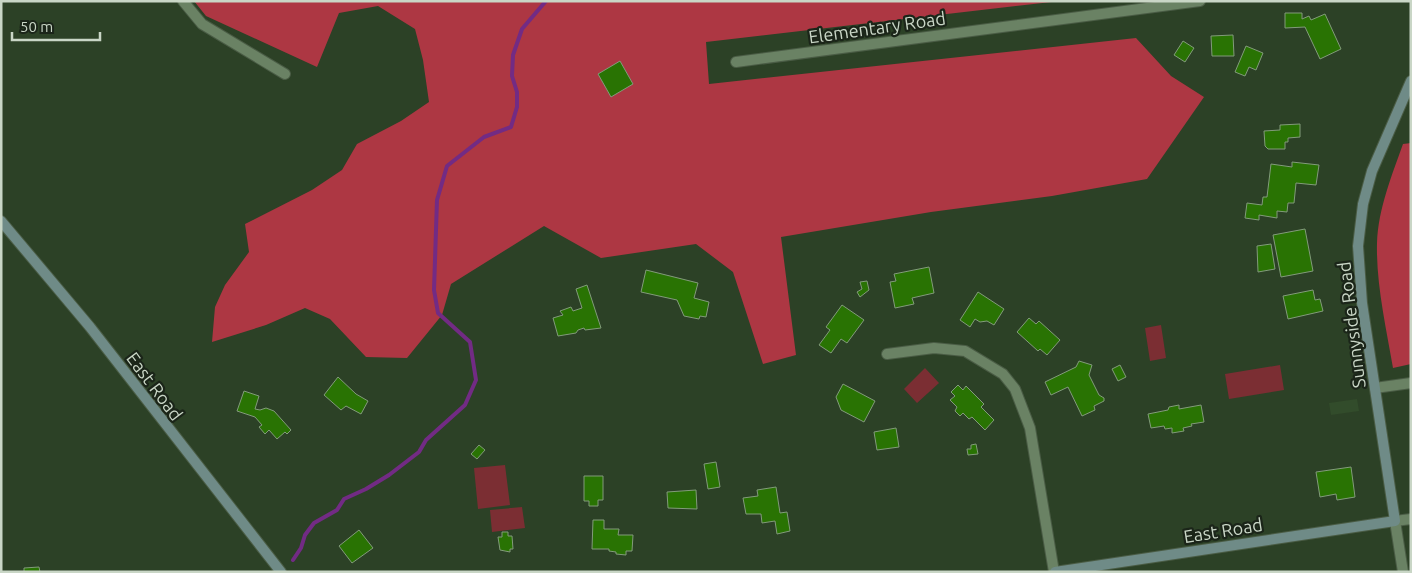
<svg xmlns="http://www.w3.org/2000/svg" width="1412" height="573" font-family="Ubuntu,sans-serif">
	<style>
		.built { fill: #324c2b }
		.green { fill: #7b2e33 }
		.forest { fill: #ad3743 }
		.lines { fill: none; stroke-linecap: round; stroke-linejoin: round }
		.stream { stroke: #722b84; stroke-width: 4 }
		.building { fill: #297303; stroke: #829b7b }
		.minor-casing { stroke: #4a5c45; stroke-width: 12 }
		.tertiary-casing { stroke: #4a5c45; stroke-width: 12 }
		.secondary-casing { stroke: #4a5c45; stroke-width: 12 }
		.minor { stroke: #6a8264; stroke-width: 10 }
		.tertiary { stroke: #6a8264; stroke-width: 10 }
		.secondary { stroke: #6f8b87; stroke-width: 10 }
		.labels { text-anchor: middle; dominant-baseline: central; stroke-width: 4.5; stroke-linejoin: round; paint-order: stroke }
		.street-label { font-size: 18px; fill: #c9d6c6; stroke: #1b2519 }
	</style>
	<rect width="100%" height="100%" fill="#2c4126"/>
	<path class="built" d="M1357,399L1359,411L1331,415L1329,403Z"/>
	<path class="green" d="M1161,325L1166,358L1150,361L1145,328Z
		M1280,365L1284,390L1229,399L1225,374Z
		M925,368L939,383L917,403L904,389Z
		M505,465L510,505L478,509L474,468Z
		M522,507L525,528L492,532L490,510Z"/>
	<path class="forest" d="M194,1H1060L706,42L709,84L1136,38L1171,76L1204,97L1147,179L1052,196L931,212L781,237L796,355L763,364L733,272L696,244L601,258L544,226L451,284L442,315L407,358L366,357L330,319L305,308L266,325L212,342L215,307L225,285L249,252L245,224L312,190L342,170L357,144L401,121L429,102L423,60L415,29L378,6L339,13L317,67L206,16Z
		M1411,143V364L1393,368C1386,327 1376,284 1377,243C1378,209 1392,175 1403,144Z"/>
	<g class="lines">
		<path class="stream" d="M293,560L301,548L305,535L314,523L337,510L344,499L366,489L389,475L419,452L426,440L465,405L476,380L470,342L438,313L434,290L437,200L447,166L484,137L511,127L517,107V92L512,76L513,55L522,29L546,1"/>
	</g>
	<path class="building" d="M1285,13H1302V19L1309,16L1311,20L1325,14L1341,49L1320,59L1305,27L1285,28Z
		M1233,35L1234,56H1212L1211,36Z
		M1183,41L1194,48L1185,62L1174,55Z
		M1246,46L1263,53L1256,70L1249,67L1245,76L1235,72Z
		M620,61L633,84L611,97L598,74Z
		M1300,124V137L1288,138V142H1285V149H1268L1265,146L1264,131L1280,130V125Z
		M1292,162L1319,165L1316,185L1296,183L1294,203H1288L1287,212L1277,211V218L1259,215V220L1245,218L1247,203L1262,205L1263,197H1267L1271,164L1292,167Z
		M1305,229L1313,271L1281,277L1273,235Z
		M1271,244L1275,269L1258,272L1257,246Z
		M929,267L934,293L912,298L914,304L895,308L890,282L896,281L894,274Z
		M646,270L698,283L694,298L709,302L706,317L700,316L699,319L684,316L677,300L641,292Z
		M867,281L869,290L860,297L857,292L862,289L860,282Z
		M587,285L601,328L585,330L584,328L578,330L576,333L558,336L553,318L563,315L560,311L571,307L573,311L582,308L576,289Z
		M1313,290L1315,300L1320,299L1323,311L1288,319L1283,296Z
		M978,292L1004,309L994,325L987,321L980,322L975,319L970,327L960,320Z
		M842,305L864,320L847,343L841,339L831,353L819,345L830,330L826,327Z
		M1029,318L1036,324L1039,321L1060,340L1047,355L1040,349L1038,351L1017,332Z
		M1079,361L1092,365L1089,375L1099,395L1104,398V401L1094,406L1095,410L1082,416L1068,387L1051,395L1045,382L1076,367Z
		M1120,365L1126,377L1118,381L1112,369Z
		M338,377L356,394L368,401L361,414L346,406L341,410L324,395Z
		M843,384L875,401L864,422L841,410L836,397Z
		M958,385L963,390L966,386L984,404L981,407L994,420L985,430L972,417L969,419L963,413L960,416L955,411L957,407L950,400L955,396L951,392Z
		M244,391L259,396L255,409L260,410L266,408L274,411L291,430L287,434L285,432L277,439L269,430L265,434L259,427L262,425L255,417L237,411Z
		M1179,405V409L1201,405L1204,422L1191,424L1192,426L1183,428L1184,431L1172,433V428L1165,429L1164,426L1151,428L1148,414L1168,410L1169,407Z
		M896,428L899,447L877,450L874,432Z
		M976,444L978,454L968,455L967,449H971V445Z
		M479,445L485,450L477,459L471,454Z
		M716,462L720,487L708,489L704,464Z
		M1351,467L1355,497L1337,500L1336,494L1320,497L1316,472Z
		M584,476H603V500H598V506H589V501H584Z
		M776,487L780,513L787,512L790,531L777,534L775,521L762,523L761,514H746L743,498L758,496L757,490Z
		M696,490L697,509L668,508L667,492Z
		M593,520H604V529H619L618,535H633L632,551H626V555L616,554V552L609,551V549H592Z
		M359,530L373,548L352,563L339,546Z
		M502,532H508V536H512L513,549H510V552L500,550L498,537H502Z
		M39,567L40,572H24V568Z"/>
	<g class="lines">
		<g class="minor-casing">
			<path id="minor" d="M183,1L202,24L285,74
				M736,62L1200,1
				M887,354L934,348L965,351L1003,374L1015,389L1030,428L1054,572
				M1375,388L1411,383
				M1395,521L1411,519"/>
		</g>
		<g class="tertiary-casing">
			<path id="tertiary" d="M1395,521L1403,572"/>
		</g>
		<g class="secondary-casing">
			<path id="secondary" d="M1,221L90,327L281,572
				M1055,572L1395,521L1362,303L1358,246L1363,204L1372,171L1411,81"/>
		</g>
		<use href="#minor" class="minor"/>
		<use href="#tertiary" class="tertiary"/>
		<use href="#secondary" class="secondary"/>
	</g>
	<g class="labels">
		<g class="street-label">
			<text transform="translate(877 27) rotate(-8)">Elementary Road</text>
			<text transform="translate(1351 325) rotate(-97)">Sunnyside Road</text>
			<text transform="translate(155 386) rotate(53)">East Road</text>
			<text transform="translate(1223 530) rotate(-9)">East Road</text>
		</g>
	</g>
	<rect width="1412" height="573" fill="none" stroke="#c9d6c6" stroke-width="5"/>
	<path d="M12 32v8h88v-8" fill="none" stroke="#c9d6c6" stroke-width="2.5"/>
	<text x="20" y="32" font-size="15" fill="#c9d6c6" stroke="#1b2519" stroke-width="4" paint-order="stroke">50 m</text>
</svg>
